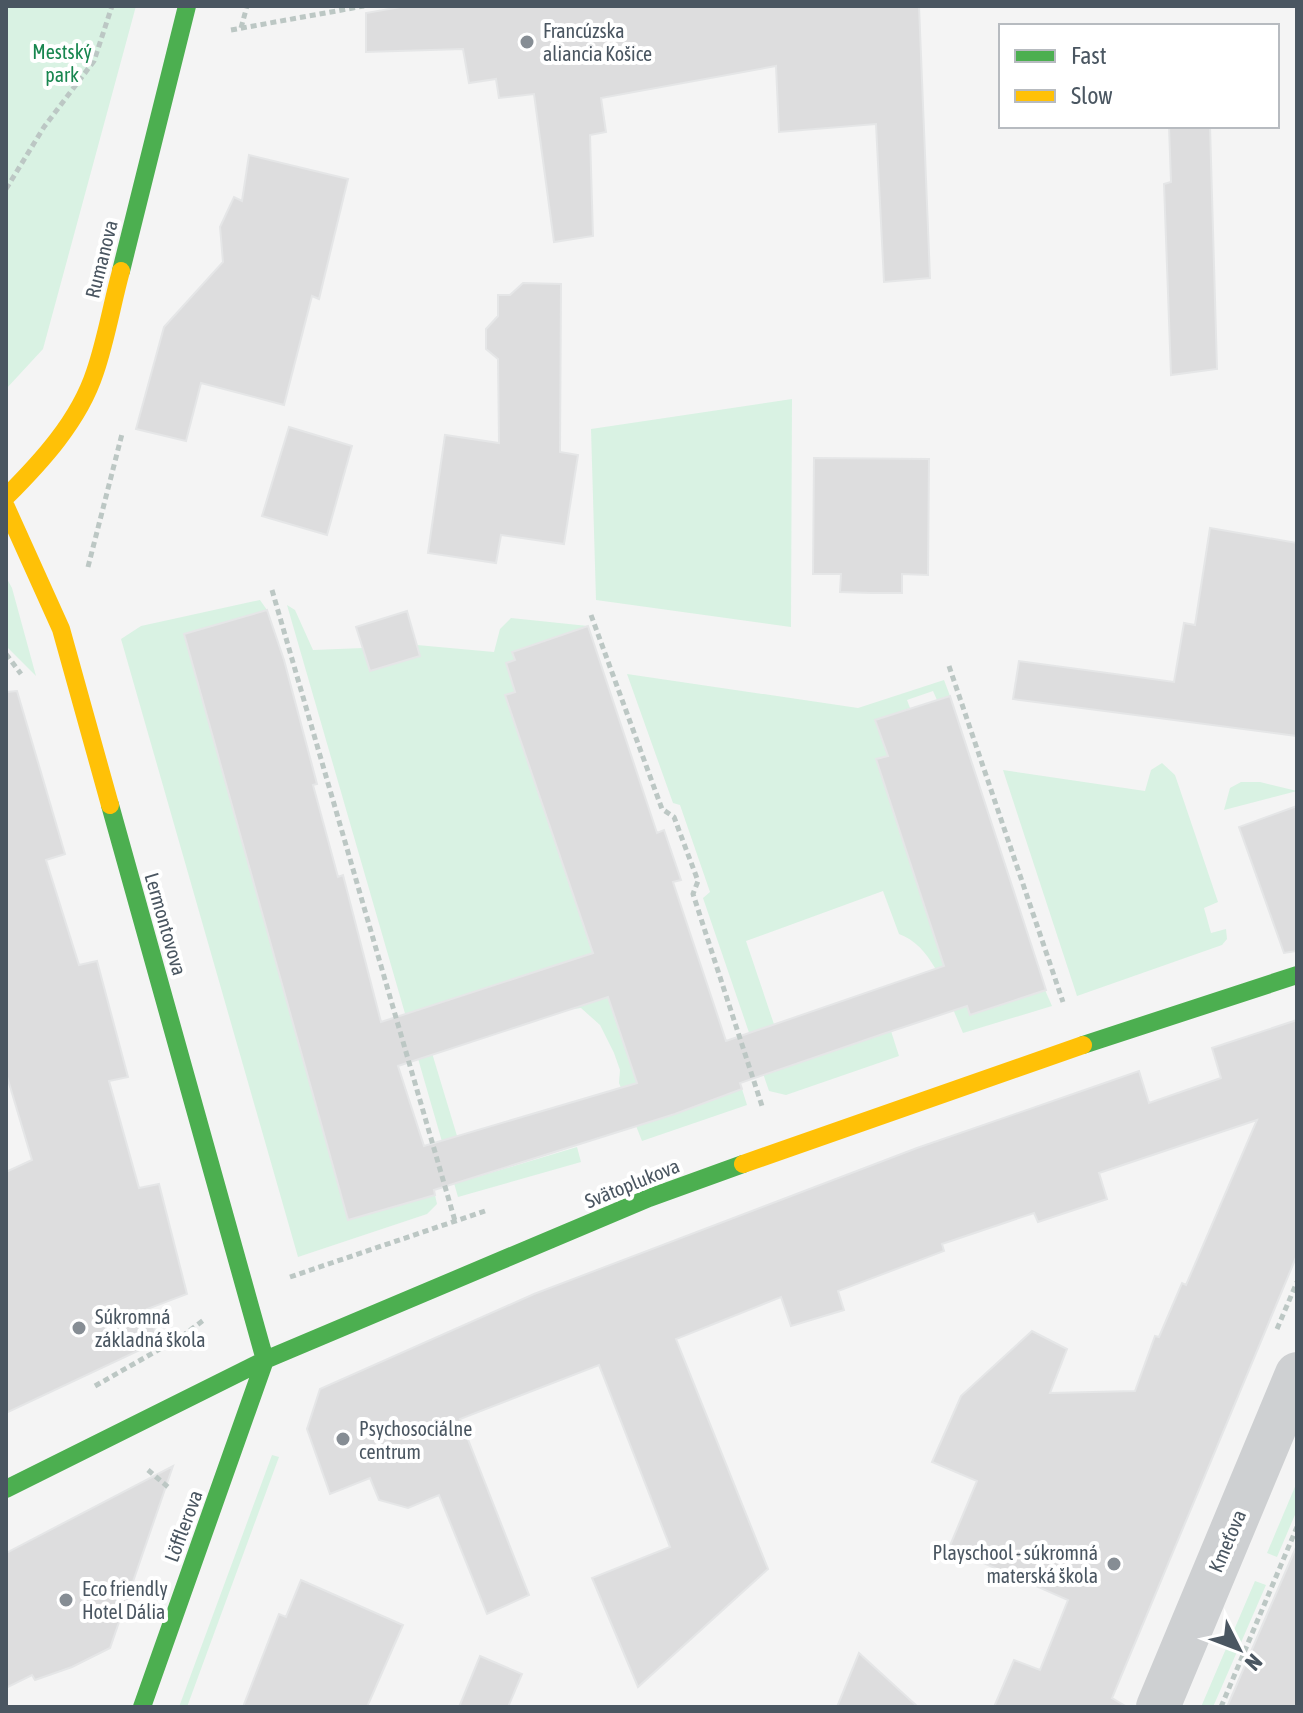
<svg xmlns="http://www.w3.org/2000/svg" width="1303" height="1713" font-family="'Asap Condensed',sans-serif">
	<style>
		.green { fill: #d9f2e3 }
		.building { fill: #ddddde; stroke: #e5e6e7; stroke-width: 2; fill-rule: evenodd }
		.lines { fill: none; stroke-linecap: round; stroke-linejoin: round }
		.path { stroke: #bcc7c4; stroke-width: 5; stroke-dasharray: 6 4; stroke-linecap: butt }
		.street { stroke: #ced0d2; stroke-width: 44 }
		.fast { stroke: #4caf50; stroke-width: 18 }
		.slow { stroke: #ffc107; stroke-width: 18 }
		.poi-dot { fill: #868d94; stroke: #fff; stroke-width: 3 }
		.labels { text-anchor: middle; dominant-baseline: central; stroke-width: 8; stroke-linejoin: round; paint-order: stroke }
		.poi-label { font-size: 20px; fill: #4a5661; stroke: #fff; text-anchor: start }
		.park-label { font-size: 20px; fill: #17864f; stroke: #fff }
		.street-label { font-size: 20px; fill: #4a5661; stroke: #fff }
	</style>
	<rect width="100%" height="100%" fill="#f4f4f4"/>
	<path class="green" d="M6,6H136L43,349L6,389Z
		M792,399L791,627L596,600L591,429Z
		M6,577L12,588L36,676L6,646Z
		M260,600L267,610L184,635L348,1220L435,1195L437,1204L427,1214L298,1257L121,639L141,626Z
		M287,605L295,610L313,650L363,648L370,671L419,656L417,645L494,652L500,629L511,618L588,626L513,652L515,660L506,664L515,692L505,696L637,1084L667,1116L742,1089L747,1105L642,1141L619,1083L620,1070L614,1053L600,1025L581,1008L566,1010L432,1053L470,1179L577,1147L581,1162L458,1197Z
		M627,674L858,708L944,680L950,696L937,700L933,691L907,700L910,708L876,720L888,756L877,760L900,834L934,902L924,906L949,979L1045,990L1052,1006L963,1033C948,1000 936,947 899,934L883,891L746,941L788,1066L891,1031L899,1056L786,1095L769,1091L703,898L710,892L680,805L673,803Z
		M1162,763L1175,775L1218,902L1204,908L1211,933L1226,929L1227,939L1222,945L1077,996L1003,770L1145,791L1151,770Z
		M1241,782H1260L1297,791L1224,810L1230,788Z
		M272,1455L279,1457L187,1707H179Z
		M1297,1482V1510L1277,1557L1267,1553Z
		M1255,1581L1266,1585L1213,1707H1201Z"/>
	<path class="building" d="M406,6H919L930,278L884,282L876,124L779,132L776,66L601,98L606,132L590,135L593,236L554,242L534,94L499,98L496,79L469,83L463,49L366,52V13Z
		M1169,126H1210L1217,369L1171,375L1164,184L1171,182Z
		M249,155L348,179L319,299L312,296L284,405L201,383L186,441L136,429L164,327L223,262L220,227L234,197L242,201Z
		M523,283L561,284L560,452L578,455L564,544L501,535L496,563L428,553L445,435L499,443L498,359L486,349V329L498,316V295H510Z
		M289,427L352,446L327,535L262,516Z
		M814,458L929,459L928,575L902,574V593H871L840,592L841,574H813Z
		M1210,528L1297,543V736L1013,699L1019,661L1174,682L1184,623L1195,625Z
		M267,610L284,660L317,784L313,785L338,877L343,875L381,1022L593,953L505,695L515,692L506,663L515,660L512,652L588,626L657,833L664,830L681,880L673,882L726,1041L944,966L876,759L888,756L875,720L950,696L1046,990L970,1015L967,1006L880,1035L740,1083L742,1089L675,1114L434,1190L435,1195L348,1220L184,634ZM608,997L637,1083L424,1146L398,1066Z
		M407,611L420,656L370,671L356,627Z
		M17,691L65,854L46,860L79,965L97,961L128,1077L109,1081L139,1188L159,1184L187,1294L147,1309L159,1341L6,1413V1172L32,1160L6,1073V692Z
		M1297,806V951L1284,953L1239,827Z
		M1297,1020V1255L1112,1698L1127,1707H994L1014,1660L1040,1670L1068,1600L949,1548L977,1481L932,1462L961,1396L1032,1331L1067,1349L1050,1393L1135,1391L1155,1336L1159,1337L1182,1283L1186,1285L1257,1120L1099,1173L1107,1199L1038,1222L1034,1213L942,1244L944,1251L838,1291L844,1310L791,1326L781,1297L676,1339L768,1569L638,1687L592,1578L670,1547L599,1365L460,1419L529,1595L487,1614L439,1495L408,1508L379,1500L370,1478L330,1494L307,1429L320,1389L534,1294L917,1148L1073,1094L1139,1071L1149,1103L1221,1078L1212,1048Z
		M173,1466L110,1648L72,1667L35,1680L32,1675L6,1688V1553Z
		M1297,1545V1707H1227Z
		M301,1580L403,1625L367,1707H243L279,1614L286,1617Z
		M859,1653L918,1707H837Z
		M480,1656L522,1674L508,1707H459Z"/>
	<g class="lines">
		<path class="path" d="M241,28L247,6
			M231,30L364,6
			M6,189L44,127L94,61L112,6
			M88,567L122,434
			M272,590L455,1221
			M591,615L662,809L674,817L698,881L693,894L762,1106
			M6,654L21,674
			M949,666L1063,1002
			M290,1277L485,1211
			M1277,1329L1297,1282
			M95,1386L181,1337L205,1319
			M148,1470L168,1487
			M1221,1707L1297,1527"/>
		<path class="street" d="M1158,1707L1297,1374"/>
		<path class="fast" d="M121,271L187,6
			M110,805L265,1360L142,1707
			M1083,1045L1297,975
			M6,1489L265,1360L649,1198L743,1164"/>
		<path class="slow" d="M6,497C41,462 79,421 95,372C106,340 112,304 121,271
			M6,507L61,629L110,805
			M743,1164L1083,1045"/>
	</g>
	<g class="poi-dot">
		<circle cx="527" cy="42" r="8"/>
		<circle cx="79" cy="1328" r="8"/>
		<circle cx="343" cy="1439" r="8"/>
		<circle cx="1114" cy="1564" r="8"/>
		<circle cx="66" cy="1600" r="8"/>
	</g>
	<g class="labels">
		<g class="poi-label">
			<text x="543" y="30">Francúzska<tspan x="543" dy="23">aliancia Košice</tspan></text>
			<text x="95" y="1316">Súkromná<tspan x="95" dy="23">základná škola</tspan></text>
			<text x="359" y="1428">Psychosociálne<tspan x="359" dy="23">centrum</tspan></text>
			<text x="1098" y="1552" text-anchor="end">Playschool - súkromná<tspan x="1098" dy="23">materská škola</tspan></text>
			<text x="82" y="1588">Eco friendly<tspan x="82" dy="23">Hotel Dália</tspan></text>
		</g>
		<g class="park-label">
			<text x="62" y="51">Mestský<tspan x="62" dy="23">park</tspan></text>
		</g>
		<g class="street-label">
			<text transform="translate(101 259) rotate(-76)">Rumanova</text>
			<text transform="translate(166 924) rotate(74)">Lermontovova</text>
			<text transform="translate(632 1183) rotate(-22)">Svätoplukova</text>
			<text transform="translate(183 1526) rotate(-70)">Löfflerova</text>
			<text transform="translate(1227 1541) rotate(-67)">Kmeťova</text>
		</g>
	</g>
	<rect width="1303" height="1713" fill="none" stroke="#4a5661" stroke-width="16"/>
	<rect x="999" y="24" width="280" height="104" fill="#ffffff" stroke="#b7bbc0" stroke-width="2"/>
	<rect x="1015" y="50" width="40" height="12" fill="#4caf50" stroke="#b7bbc0" stroke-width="2"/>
	<text x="1071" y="64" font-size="24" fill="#4a5661">Fast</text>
	<rect x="1015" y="90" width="40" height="12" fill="#ffc107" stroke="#b7bbc0" stroke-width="2"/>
	<text x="1071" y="104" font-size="24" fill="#4a5661">Slow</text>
	<g transform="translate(1239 1649) rotate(132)" stroke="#ffffff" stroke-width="6" paint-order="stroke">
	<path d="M0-6L14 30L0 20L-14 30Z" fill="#4a5661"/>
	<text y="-12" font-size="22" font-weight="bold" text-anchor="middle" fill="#4a5661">N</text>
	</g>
</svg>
